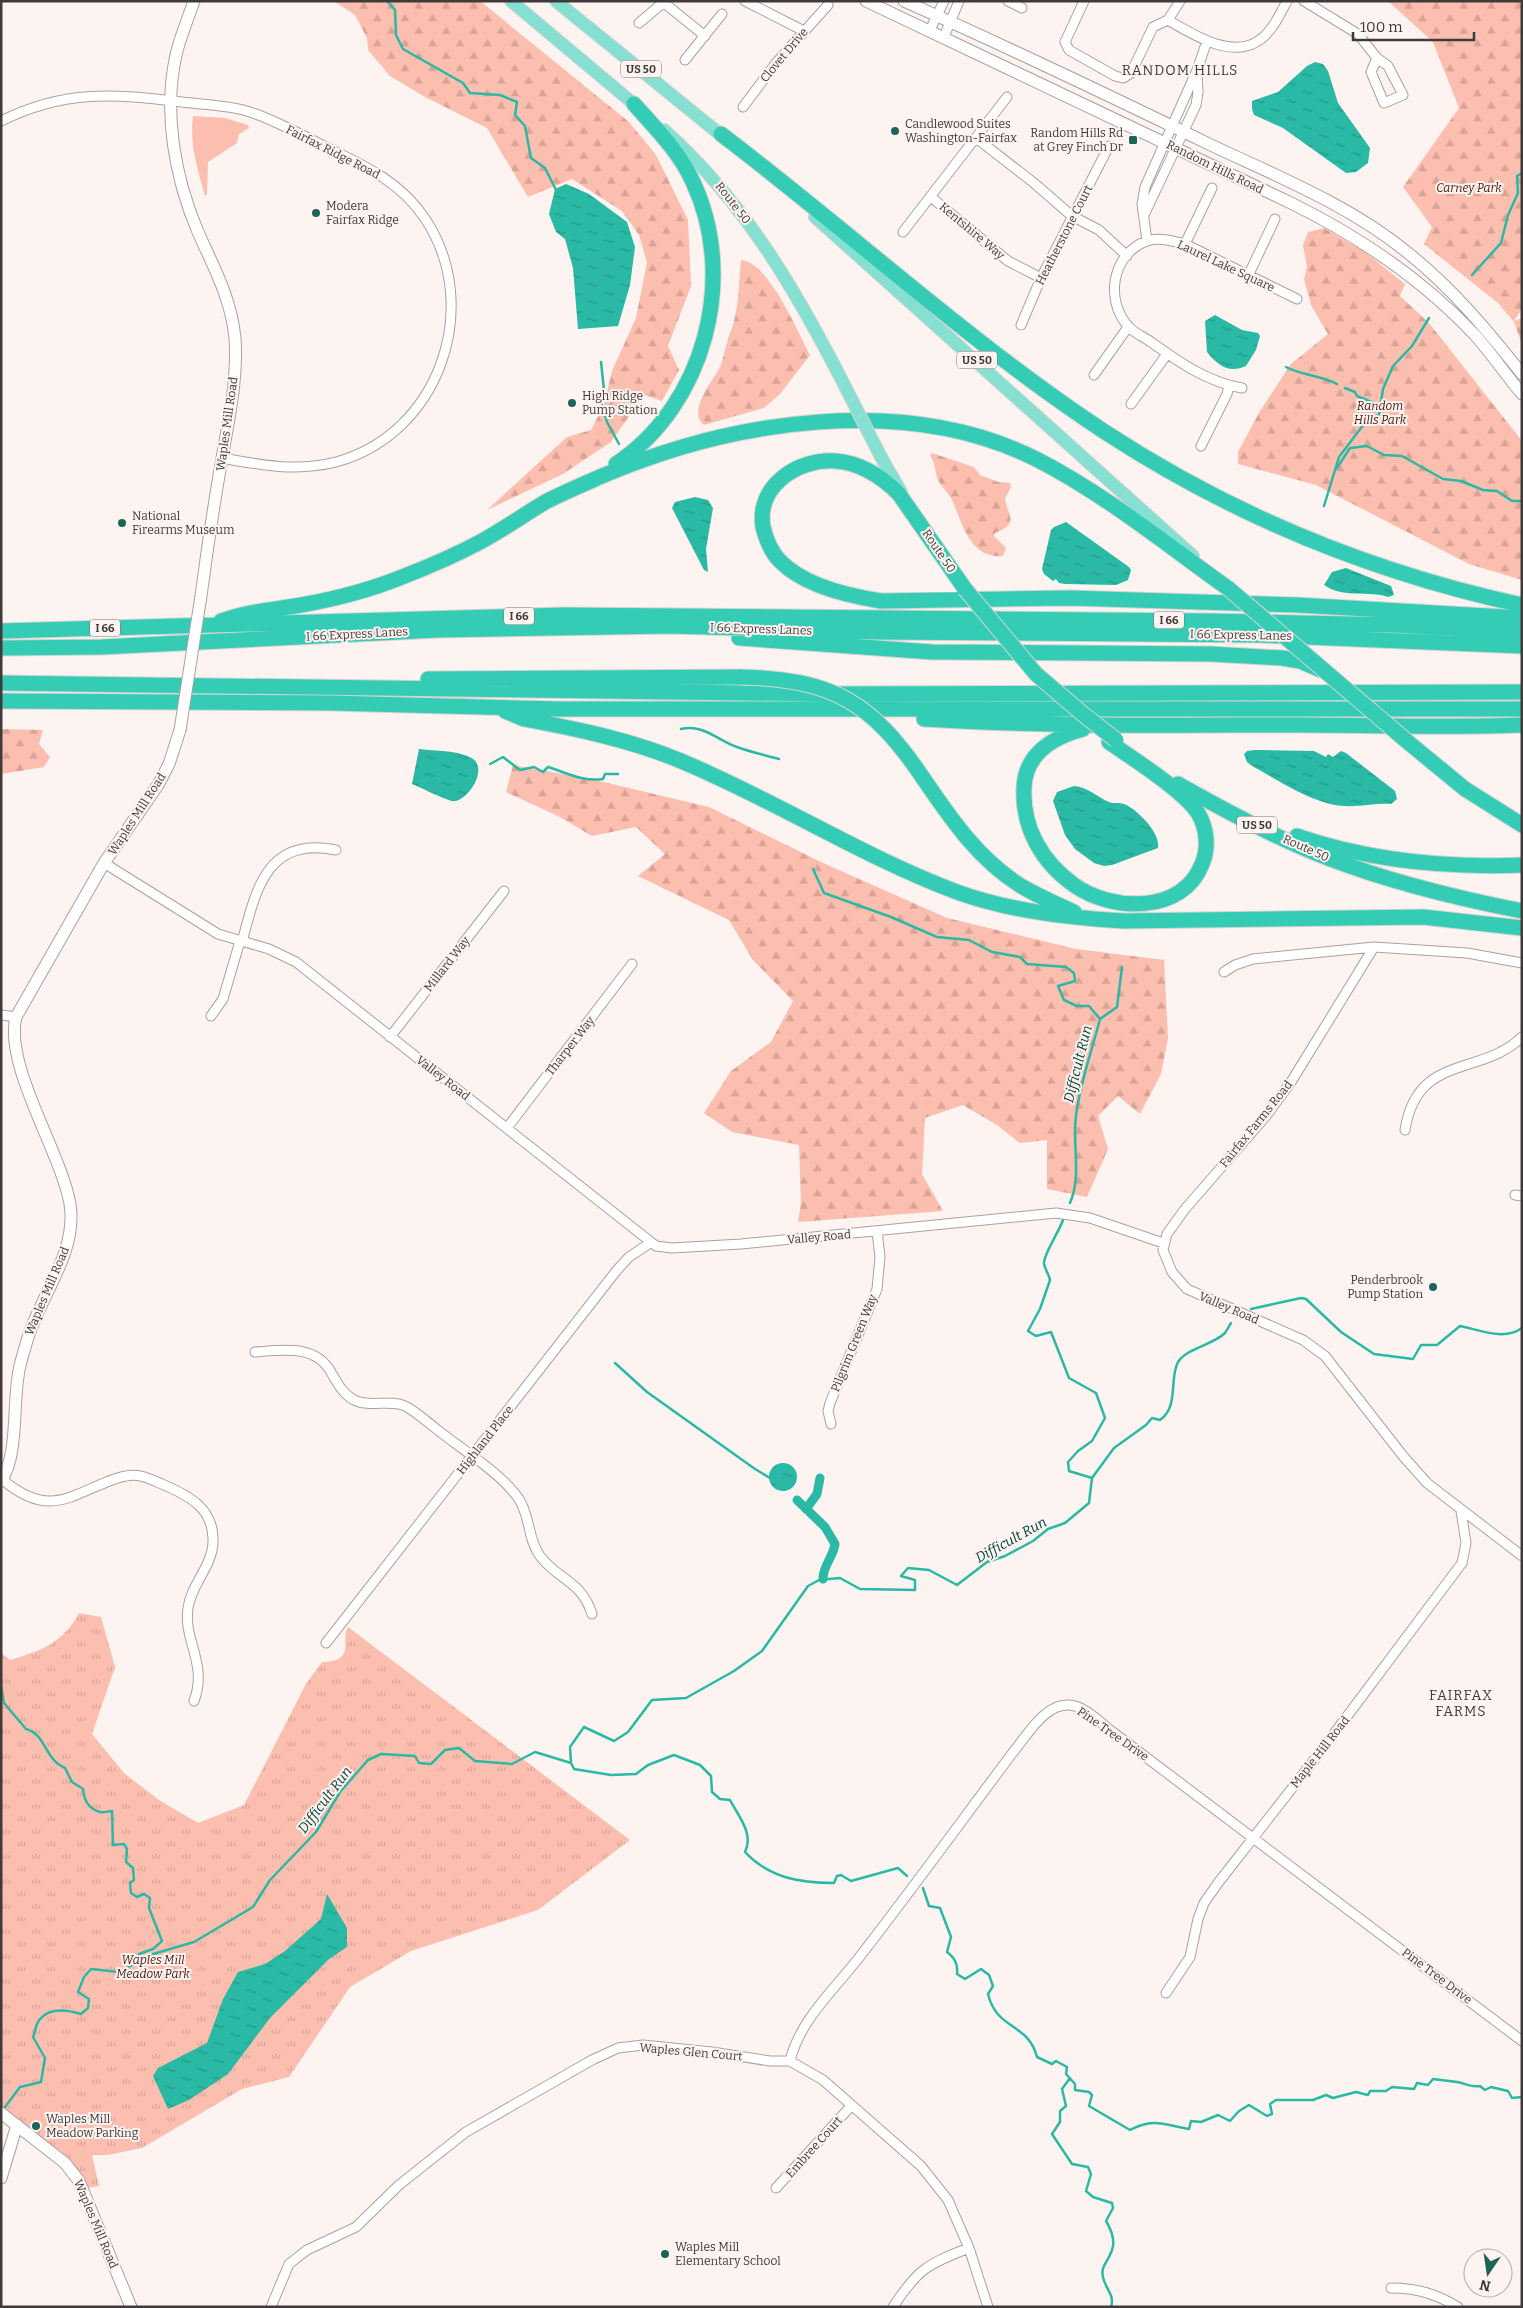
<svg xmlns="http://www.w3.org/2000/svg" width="1523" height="2308" font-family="Bitter,serif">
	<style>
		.forest { fill: url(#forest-firs) }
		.park { fill: url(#park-tufts) }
		.garden { fill: #fcbeaf }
		.water { fill: url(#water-ripples) }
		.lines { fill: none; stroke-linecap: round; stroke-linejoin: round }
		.stream { stroke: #29b9a4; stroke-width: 2.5 }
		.canal { stroke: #29b9a4; stroke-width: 9 }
		.street-casing { stroke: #aca19e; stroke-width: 11 }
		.secondary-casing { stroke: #aca19e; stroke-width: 13 }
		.primary-casing { stroke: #d5d4d4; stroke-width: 14 }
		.highway-casing { stroke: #d5d4d4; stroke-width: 17 }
		.street { stroke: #fff; stroke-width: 9 }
		.secondary { stroke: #fff; stroke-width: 11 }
		.primary { stroke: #85e0d2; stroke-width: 12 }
		.highway { stroke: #34ccb4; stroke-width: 15 }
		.secondary-bridge-casing { stroke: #aca19e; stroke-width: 13; stroke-linecap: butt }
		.primary-bridge-casing { stroke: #d5d4d4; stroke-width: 14; stroke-linecap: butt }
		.highway-bridge-casing { stroke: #d5d4d4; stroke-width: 17; stroke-linecap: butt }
		.secondary-bridge { stroke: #fff; stroke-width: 11 }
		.primary-bridge { stroke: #85e0d2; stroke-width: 12 }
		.highway-bridge { stroke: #34ccb4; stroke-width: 15 }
		.poi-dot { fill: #1d6458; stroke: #fdf4f1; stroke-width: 2 }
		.labels { text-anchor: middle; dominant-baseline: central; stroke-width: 4; stroke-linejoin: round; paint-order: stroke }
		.shield { fill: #fdf4f1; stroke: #797271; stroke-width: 1 }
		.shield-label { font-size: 11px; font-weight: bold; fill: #403b3a }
		.street-label { font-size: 12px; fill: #403b3a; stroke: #fdf4f1 }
		.poi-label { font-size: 12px; fill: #403b3a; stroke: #fdf4f1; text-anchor: start }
		.park-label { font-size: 12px; font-style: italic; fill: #50160a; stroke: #fdf4f1 }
		.neighbourhood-label { font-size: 14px; letter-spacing: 1px; fill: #403b3a; stroke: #fdf4f1 }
		.water-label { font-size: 14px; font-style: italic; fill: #06443b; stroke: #fdf4f1 }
	</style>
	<defs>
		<pattern id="forest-firs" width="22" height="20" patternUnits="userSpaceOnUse" patternTransform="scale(1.25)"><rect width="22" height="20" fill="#fcbeaf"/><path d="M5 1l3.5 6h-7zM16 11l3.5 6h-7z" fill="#d9a497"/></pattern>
		<pattern id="park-tufts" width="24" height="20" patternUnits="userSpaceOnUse" patternTransform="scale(1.25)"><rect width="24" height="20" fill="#fcbeaf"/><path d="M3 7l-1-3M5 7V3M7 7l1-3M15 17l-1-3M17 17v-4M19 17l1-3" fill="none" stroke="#d9a497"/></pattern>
		<pattern id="water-ripples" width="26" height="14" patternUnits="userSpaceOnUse" patternTransform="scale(1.25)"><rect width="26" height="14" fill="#29b9a4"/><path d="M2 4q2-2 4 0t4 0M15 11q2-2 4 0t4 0" fill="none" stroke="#259887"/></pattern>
	</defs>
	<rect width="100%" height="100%" fill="#fdf4f1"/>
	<path class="forest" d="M334,1H480L629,122L656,155L688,220L691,286L668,346L679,370L662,401L644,395L611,442L563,474L487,510L567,437L591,430L604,405L612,371L636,318L647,262L639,235L622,211L572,179L528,197L487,128L425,97L390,76L368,50L367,38L355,15Z
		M1388,1H1522V309L1514,321L1522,318V344L1514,322L1498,303L1424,244L1432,227L1403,187L1459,108L1433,42Z
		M1324,228L1365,252L1405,284L1400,296L1429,323L1522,441V580L1469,564L1316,485L1238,464V452L1260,411L1291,364L1328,334L1311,305L1304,279L1307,267L1303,245L1308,232Z
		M741,260C769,262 798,333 810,355L780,394L764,408L704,425C687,411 712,382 719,369C723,361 724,352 727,343C728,337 731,331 733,325C739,304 739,280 741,260Z
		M932,453L974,467L980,475L998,482L1010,483L1011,487L1005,498C1008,518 1020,522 995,533L994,536L1006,548L1003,556C971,559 963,526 953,502C950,494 942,488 938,480C934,469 937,468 930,455Z
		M1,729L43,730L39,744L50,757L44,767L1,774Z
		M513,765L595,780L709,807L823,863L947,918L1076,949L1164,960L1168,1038L1161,1074L1140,1114L1118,1096L1098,1116L1108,1149L1087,1197L1047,1189V1140L1020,1143L997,1125L963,1105L925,1118L922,1174L943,1211L798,1222L801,1203L799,1145L732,1132L704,1113L731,1071L771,1042L793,1001L753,960L729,920L638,876L665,854L636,827L592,836L560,817L506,792Z"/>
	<path class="park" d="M79,1613L101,1617L115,1667L92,1734L124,1773L159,1800L198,1823L244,1805L306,1684L322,1662C357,1662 340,1639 348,1627L630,1840L538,1910L411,1951L350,1987L289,2077L242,2089L142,2148L108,2155H92L99,2186L87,2188L69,2158L1,2107V1653L10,1660C42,1650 62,1644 79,1613Z"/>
	<path class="garden" d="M193,116L225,118L248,125L249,128L239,134L237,143L208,162L207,195L205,196C198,170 189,143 193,116Z"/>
	<path class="water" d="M1315,62L1323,64L1328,71L1338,103L1370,148L1368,163L1356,172L1346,173L1283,128L1254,115L1252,109V101L1278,92L1307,66Z
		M566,184L589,194L627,222L635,247L630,285L618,326L578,329L573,268L565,239L556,232L549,214L555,189Z
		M1215,315L1242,330L1258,333L1260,336L1256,350L1246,366C1229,374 1217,365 1207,352L1205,321Z
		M695,497L708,500L713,508L706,549L708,572L704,570L672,508L675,502Z
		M1066,522L1129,567L1131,570L1128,580L1116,585L1065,584L1059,583L1056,579L1053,581L1044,574L1042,569L1051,530L1054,527Z
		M1346,568L1391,586L1394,595L1388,597C1367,590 1344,599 1324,585L1332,572Z
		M419,749C434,751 460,750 473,759C489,771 465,804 452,801C443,799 422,788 412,784Z
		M1255,750L1314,751L1326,757L1328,754L1333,757L1341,751L1346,753L1395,791L1397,799L1391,804C1376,803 1360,807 1345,806C1315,805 1278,780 1252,766L1247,762L1244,754L1247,751Z
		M1074,786C1088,787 1097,797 1109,802C1114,804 1119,802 1124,804C1137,809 1161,833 1158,848L1112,865L1104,866L1094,863L1075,849L1065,835L1053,801L1057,792Z
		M769 1477a14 14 0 1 1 28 0a14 14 0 1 1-28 0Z
		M327,1894L347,1928V1947L329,1959L270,2018L228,2074L189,2100L168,2109L153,2076L158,2068L207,2043L223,1999L238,1972L265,1964L285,1951L321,1919Z"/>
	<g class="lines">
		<path class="stream" d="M387,1L395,10L396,35L403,49L463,83L470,93L500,95L517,102L515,115L525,126L531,158L545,168L556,190
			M1472,275L1501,243L1508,215L1518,193L1517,176L1522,173
			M601,362L604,390L601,402L607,422L619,444
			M1286,367C1303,376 1321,375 1337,384
			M1345,388L1355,392L1357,396L1381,406
			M1337,468L1350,448L1367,446L1384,455L1402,456L1443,479L1461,481L1483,490L1497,491L1512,501H1522
			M1324,506L1339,457L1367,420L1379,415L1383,389L1393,366L1412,346L1429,318
			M681,729C704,724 717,740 737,747C750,752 765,755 779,759
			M490,764L503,757L520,770L534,767L543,772L548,767C567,773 583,782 603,779L605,774H618
			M813,869L824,893L891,917L937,937L969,940L992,952L1020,957L1027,964L1066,967L1074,973L1075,981L1058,986L1064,1000L1077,1006H1089L1100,1019
			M1070,1203C1082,1175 1072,1145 1076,1116C1080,1082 1092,1051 1100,1019L1117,1007L1122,967
			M1251,1309L1301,1298L1306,1299L1341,1332L1374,1354L1413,1359L1421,1345H1437L1460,1326C1480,1330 1504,1341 1522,1328
			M615,1363L647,1392L755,1469L770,1478
			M1092,1478L1114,1448L1146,1425L1152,1418L1160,1420C1179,1407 1169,1379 1178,1362C1187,1348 1213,1345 1225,1333C1227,1330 1229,1326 1231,1323
			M1,1686L4,1703L26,1729C46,1734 44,1759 65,1768L72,1782L83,1789C84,1800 88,1809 100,1812C104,1813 108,1811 112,1811L113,1845L124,1844L127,1849L126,1862L133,1868L134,1880L130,1883L131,1893L137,1897L144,1894L150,1898L149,1908L162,1941L153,1949L139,1954L140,1961
			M571,1763L574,1769L611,1775L636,1774L648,1765L674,1755L700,1765L711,1776L712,1792L720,1799L730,1800C739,1817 754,1834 745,1852C769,1878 800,1883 834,1883L837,1876L841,1875L851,1881L898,1868L907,1876
			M923,1888L929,1906L940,1908L951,1937L947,1952C955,1958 958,1964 957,1974L965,1979L981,1969L989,1975L993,1986L988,1994C997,2031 1028,2022 1037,2057L1052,2064L1056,2061L1067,2067L1066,2074L1075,2084V2090L1089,2092L1092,2095L1089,2106L1130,2130C1154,2117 1165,2125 1189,2129L1191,2121L1201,2122L1218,2115L1230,2121L1239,2111L1249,2105L1267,2116L1272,2114L1270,2104L1276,2100H1313L1326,2095L1333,2098L1356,2092L1368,2095L1370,2091H1386L1392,2087L1414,2089L1417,2083L1428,2085L1433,2079C1441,2080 1449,2081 1457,2082C1466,2083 1470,2088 1480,2086L1485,2090L1491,2087L1508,2091L1512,2098L1522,2097
			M1070,2078L1062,2089L1066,2106L1060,2111V2122L1052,2134L1072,2164L1088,2167L1091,2174L1086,2191L1093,2197L1112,2203L1113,2208L1106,2221C1126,2254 1098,2260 1103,2277C1105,2289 1115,2294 1111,2307
			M2,2111L20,2087L41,2082L45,2058L33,2037C35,2032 36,2023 40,2019C50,2007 68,2010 81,2014L88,2008L89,1999L78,1992L84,1977L91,1969L119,1972L153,1954L194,1942L253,1907L270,1880L316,1832L340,1792L368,1760L381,1754L415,1756L419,1763L431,1764L445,1750L459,1748L475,1761L512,1764L535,1752L571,1763L570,1747L584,1727L614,1741L628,1732L652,1700L686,1698L734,1671L762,1651L808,1586L819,1580L840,1578L860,1589L915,1590V1580L901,1576L908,1568L929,1570L957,1585L987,1562L1005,1556L1033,1541L1048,1529L1065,1523L1089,1503L1092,1478L1069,1471L1068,1462L1078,1451L1092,1441L1105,1418L1096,1393L1069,1378L1051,1332L1036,1336L1028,1331L1040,1309L1050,1280C1049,1275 1045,1269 1044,1264C1043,1255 1059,1232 1063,1220"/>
		<path class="canal" d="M797,1500L825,1527L835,1544C833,1558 823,1565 823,1579
			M806,1509L817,1494L820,1478"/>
		<g class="street-casing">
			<path id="street" d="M745,1L804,31
				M1008,1L1022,8
				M1084,1L1065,42L1069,50L1115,76L1123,78L1131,73L1153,27L1168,20L1180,1
				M1304,1L1358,34L1377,58L1388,66L1403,95L1384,103L1371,72L1377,58
				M663,2L705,36
				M1168,20C1192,34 1233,61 1261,39C1273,30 1280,14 1287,1
				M639,23L665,1
				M930,30L944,1
				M944,37L959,1
				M685,60L722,14
				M743,107L776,63L828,5
				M1,121C66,89 113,94 182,102C206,105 232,105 256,114C280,123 304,136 328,148C366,166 402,183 426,220C483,308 439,434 336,462C297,472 260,465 222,458
				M976,138L1034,183L1072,216L1099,230L1127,256
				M931,197L1008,261L1041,278
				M1145,213L1196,105L1198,92L1197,73
				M903,232L1007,97
				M1147,241L1142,204L1145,187L1197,70L1207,41
				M1185,244L1212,188
				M1248,276L1275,219
				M1021,325L1041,278L1109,146
				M1094,375L1128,327
				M1242,388C1207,382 1179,362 1151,342C1144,337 1134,333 1129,327C1104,301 1112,253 1147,241C1159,237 1173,241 1185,244L1297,299
				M1131,404L1167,354
				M1201,446L1227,394L1229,386
				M104,863L218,934L269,949L296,962L656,1246L672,1248L741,1244L1056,1213L1090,1218L1163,1243
				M242,942C256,889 267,836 336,850
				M1522,963L1467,953L1374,947L1291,1082L1266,1116L1185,1209L1167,1234L1163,1250L1172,1272L1187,1289L1303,1340L1325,1356L1403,1456L1427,1483L1522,1556
				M1224,972L1235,965L1253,959L1374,947
				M1,1015L16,1017
				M211,1016L223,999L240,941
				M390,1037L504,891
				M507,1128L632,964
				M1405,1130C1417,1053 1481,1077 1522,1037
				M1515,1195L1522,1196
				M255,1352C283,1350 317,1344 332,1374C338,1384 343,1394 354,1400C370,1408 390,1399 405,1406C417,1412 428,1423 439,1431C464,1451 501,1473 519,1499C530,1516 528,1540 540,1556C559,1581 581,1580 592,1614
				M831,1424L828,1411L830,1403L877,1289L880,1257L877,1231
				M3,1480C16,1491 32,1501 50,1501C74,1501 102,1480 126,1476C139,1473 150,1479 162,1484C188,1495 214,1508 213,1541C213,1566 191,1584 188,1608C183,1641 208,1663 194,1701
				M326,1643L617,1270L629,1257L650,1243
				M1166,1993L1190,1957L1198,1919L1204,1903L1218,1883L1318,1755L1462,1563L1466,1543L1461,1511
				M790,2061C800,2019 836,1988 861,1955C913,1888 963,1819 1014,1751C1029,1733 1049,1696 1078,1707C1089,1711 1100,1722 1110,1730L1522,2041
				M776,2188L851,2106
				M1391,2288C1417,2288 1436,2294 1458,2307
				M271,2307L289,2264L307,2250L356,2227L399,2185L466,2132L592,2060L618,2048L643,2045L712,2052L770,2061H790L823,2080L921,2166L948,2200L969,2248L988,2307
				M893,2307C918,2269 927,2264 969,2248"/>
		</g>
		<g class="secondary-casing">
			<path id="secondary" d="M194,1C188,19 180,37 176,55C163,113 175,178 198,232C214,268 231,298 235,338C238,378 229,418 222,458C214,504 207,550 201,596
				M866,1L1291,203C1360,237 1421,278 1474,334C1491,353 1506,375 1522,394
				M904,1C1008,47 1110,96 1213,146C1279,177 1351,206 1408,253C1452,288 1487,330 1522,374
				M1,1481C18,1457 13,1406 18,1377C19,1366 23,1355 26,1344C38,1298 78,1254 70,1204C61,1152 4,1066 16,1017L104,863L158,785L169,764L180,730
				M1,2113L65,2163L79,2181L131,2307
				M1,2178L17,2125"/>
		</g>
		<g class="primary-casing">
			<path id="primary" d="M511,1L641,110
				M556,1L727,140
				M664,130C751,207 806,308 857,410
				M815,217L1193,556
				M881,457L901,492"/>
		</g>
		<g class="highway-casing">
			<path id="highway" d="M721,134C850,232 970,343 1105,432C1232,515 1374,573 1522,605
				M616,464C705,405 738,278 693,182C679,151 656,129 634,104
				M965,589L899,494C882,477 861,463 836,461C798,458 756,486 763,527C766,539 771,552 780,561C803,585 849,596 881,601L1070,598L1298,605L1522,618
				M221,621C249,611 273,610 301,605C335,599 370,590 402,577C428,567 456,555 482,541C504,529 525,514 547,501C565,492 584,484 602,476C733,420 907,393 1038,460C1106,495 1167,545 1229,589
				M1,631L564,615L1211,621L1393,625L1522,632
				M739,638L932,652L1211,654L1282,658L1300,661L1321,670
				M1,648L102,647L438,630L671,626L878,632L1258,635L1522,646
				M428,679L741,677
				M1,683L829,694L1522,692
				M1,701L331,703L558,709H1522
				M505,711L524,719C577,729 631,740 681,761C775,800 861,856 957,892C1009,911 1069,918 1124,921L1423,917L1522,928
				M924,719C1048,727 1173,725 1298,725C1373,725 1447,728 1522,725
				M1083,729C1053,737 1025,754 1024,788C1022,828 1042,862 1074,885C1112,912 1183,914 1202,864C1209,848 1207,828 1198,813C1184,791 1132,758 1109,742
				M1409,743L1465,789L1522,825
				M923,778C951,819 978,859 1021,886C1038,896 1056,904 1074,912
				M1178,784C1226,811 1276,838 1328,858C1390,882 1456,898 1522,911
				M1297,836C1370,861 1446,868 1522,865"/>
		</g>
		<use href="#street" class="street"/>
		<use href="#secondary" class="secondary"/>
		<use href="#primary" class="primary"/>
		<use href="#highway" class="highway"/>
		<g class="secondary-bridge-casing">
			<path id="secondary-bridge" d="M180,730L201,596"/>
		</g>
		<g class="primary-bridge-casing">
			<path id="primary-bridge" d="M857,410L881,457"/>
		</g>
		<g class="highway-bridge-casing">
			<path id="highway-bridge" d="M965,589L1036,674L1084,715L1116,740
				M1229,589L1409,743
				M741,677C832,679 872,702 923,778"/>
		</g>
		<use href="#secondary-bridge" class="secondary-bridge"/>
		<use href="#primary-bridge" class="primary-bridge"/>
		<use href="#highway-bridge" class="highway-bridge"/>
	</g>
	<g class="poi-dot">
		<circle cx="895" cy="131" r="5"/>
		<rect x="1128" y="135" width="10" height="10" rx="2.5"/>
		<circle cx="316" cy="213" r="5"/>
		<circle cx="572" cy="403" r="5"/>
		<circle cx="122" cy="523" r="5"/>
		<circle cx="1433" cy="1287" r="5"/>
		<circle cx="36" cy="2126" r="5"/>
		<circle cx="665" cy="2254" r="5"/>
	</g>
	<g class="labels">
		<g class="shield">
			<rect x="621" y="60.5" width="40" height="17" rx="4"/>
			<rect x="957" y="351.5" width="40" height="17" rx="4"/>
			<rect x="504" y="607.5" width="30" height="17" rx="4"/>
			<rect x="1154" y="611.5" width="30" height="17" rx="4"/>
			<rect x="90" y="619.5" width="30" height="17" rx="4"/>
			<rect x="1237" y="816.5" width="40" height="17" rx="4"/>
		</g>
		<g class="shield-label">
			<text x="641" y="69">US 50</text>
			<text x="977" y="360">US 50</text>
			<text x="519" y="616">I 66</text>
			<text x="1169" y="620">I 66</text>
			<text x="105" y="628">I 66</text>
			<text x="1257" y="825">US 50</text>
		</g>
		<g class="street-label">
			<text transform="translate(784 55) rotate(-50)">Clovet Drive</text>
			<text transform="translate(333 152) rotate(27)">Fairfax Ridge Road</text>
			<text transform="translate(1215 167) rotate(26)">Random Hills Road</text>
			<text transform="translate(733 203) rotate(52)">Route 50</text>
			<text transform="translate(972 231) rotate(40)">Kentshire Way</text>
			<text transform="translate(1064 235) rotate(-63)">Heatherstone Court</text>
			<text transform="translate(1226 266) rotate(25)">Laurel Lake Square</text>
			<text transform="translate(227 424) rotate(-82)">Waples Mill Road</text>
			<text transform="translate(939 551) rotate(56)">Route 50</text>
			<text transform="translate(761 629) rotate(2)">I 66 Express Lanes</text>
			<text transform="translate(357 634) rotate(-3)">I 66 Express Lanes</text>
			<text transform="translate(1241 635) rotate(1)">I 66 Express Lanes</text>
			<text transform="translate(137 814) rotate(-57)">Waples Mill Road</text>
			<text transform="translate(1306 848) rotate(24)">Route 50</text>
			<text transform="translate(447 964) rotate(-52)">Millard Way</text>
			<text transform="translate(570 1046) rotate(-52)">Tharper Way</text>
			<text transform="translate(443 1078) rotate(38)">Valley Road</text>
			<text transform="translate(1256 1124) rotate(-51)">Fairfax Farms Road</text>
			<text transform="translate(819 1237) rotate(-5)">Valley Road</text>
			<text transform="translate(47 1291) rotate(-67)">Waples Mill Road</text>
			<text transform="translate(1229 1308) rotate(23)">Valley Road</text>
			<text transform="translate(854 1343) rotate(-68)">Pilgrim Green Way</text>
			<text transform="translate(485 1440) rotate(-52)">Highland Place</text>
			<text transform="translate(1113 1734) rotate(35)">Pine Tree Drive</text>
			<text transform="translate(1320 1752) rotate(-52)">Maple Hill Road</text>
			<text transform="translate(1437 1976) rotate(37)">Pine Tree Drive</text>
			<text transform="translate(691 2052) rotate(5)">Waples Glen Court</text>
			<text transform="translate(814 2147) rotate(-48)">Embree Court</text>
			<text transform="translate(96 2224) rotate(67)">Waples Mill Road</text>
		</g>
		<g class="poi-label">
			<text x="905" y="124">Candlewood Suites<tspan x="905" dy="14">Washington-Fairfax</tspan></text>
			<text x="1123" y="133" text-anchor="end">Random Hills Rd<tspan x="1123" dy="14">at Grey Finch Dr</tspan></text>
			<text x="326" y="206">Modera<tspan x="326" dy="14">Fairfax Ridge</tspan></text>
			<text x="582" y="396">High Ridge<tspan x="582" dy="14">Pump Station</tspan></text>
			<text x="132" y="516">National<tspan x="132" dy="14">Firearms Museum</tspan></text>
			<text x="1423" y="1280" text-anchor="end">Penderbrook<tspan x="1423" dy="14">Pump Station</tspan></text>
			<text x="46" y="2119">Waples Mill<tspan x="46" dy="14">Meadow Parking</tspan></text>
			<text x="675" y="2247">Waples Mill<tspan x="675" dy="14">Elementary School</tspan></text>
		</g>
		<g class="park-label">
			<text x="1469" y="188">Carney Park</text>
			<text x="1380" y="406">Random<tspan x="1380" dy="14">Hills Park</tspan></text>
			<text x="153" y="1960">Waples Mill<tspan x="153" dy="14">Meadow Park</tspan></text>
		</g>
		<g class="neighbourhood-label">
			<text x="1180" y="70">RANDOM HILLS</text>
			<text x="1461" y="1695">FAIRFAX<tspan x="1461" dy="16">FARMS</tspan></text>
		</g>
		<g class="water-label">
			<text transform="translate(1078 1064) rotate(-76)">Difficult Run</text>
			<text transform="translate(1011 1540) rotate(-29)">Difficult Run</text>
			<text transform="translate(325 1800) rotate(-53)">Difficult Run</text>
		</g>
	</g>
	<rect width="1523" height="2308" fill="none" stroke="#403b3a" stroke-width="5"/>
	<g transform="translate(1488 2273) rotate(193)"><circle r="24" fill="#fdf4f1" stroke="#b1aaa8"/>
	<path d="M0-4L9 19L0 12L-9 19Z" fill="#1d6458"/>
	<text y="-8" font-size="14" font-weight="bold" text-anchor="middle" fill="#403b3a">N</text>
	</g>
	<path d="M1353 32v8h121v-8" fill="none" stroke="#403b3a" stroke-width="2.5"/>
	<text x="1360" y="32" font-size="15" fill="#403b3a" stroke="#fdf4f1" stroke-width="4" paint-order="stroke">100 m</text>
</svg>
